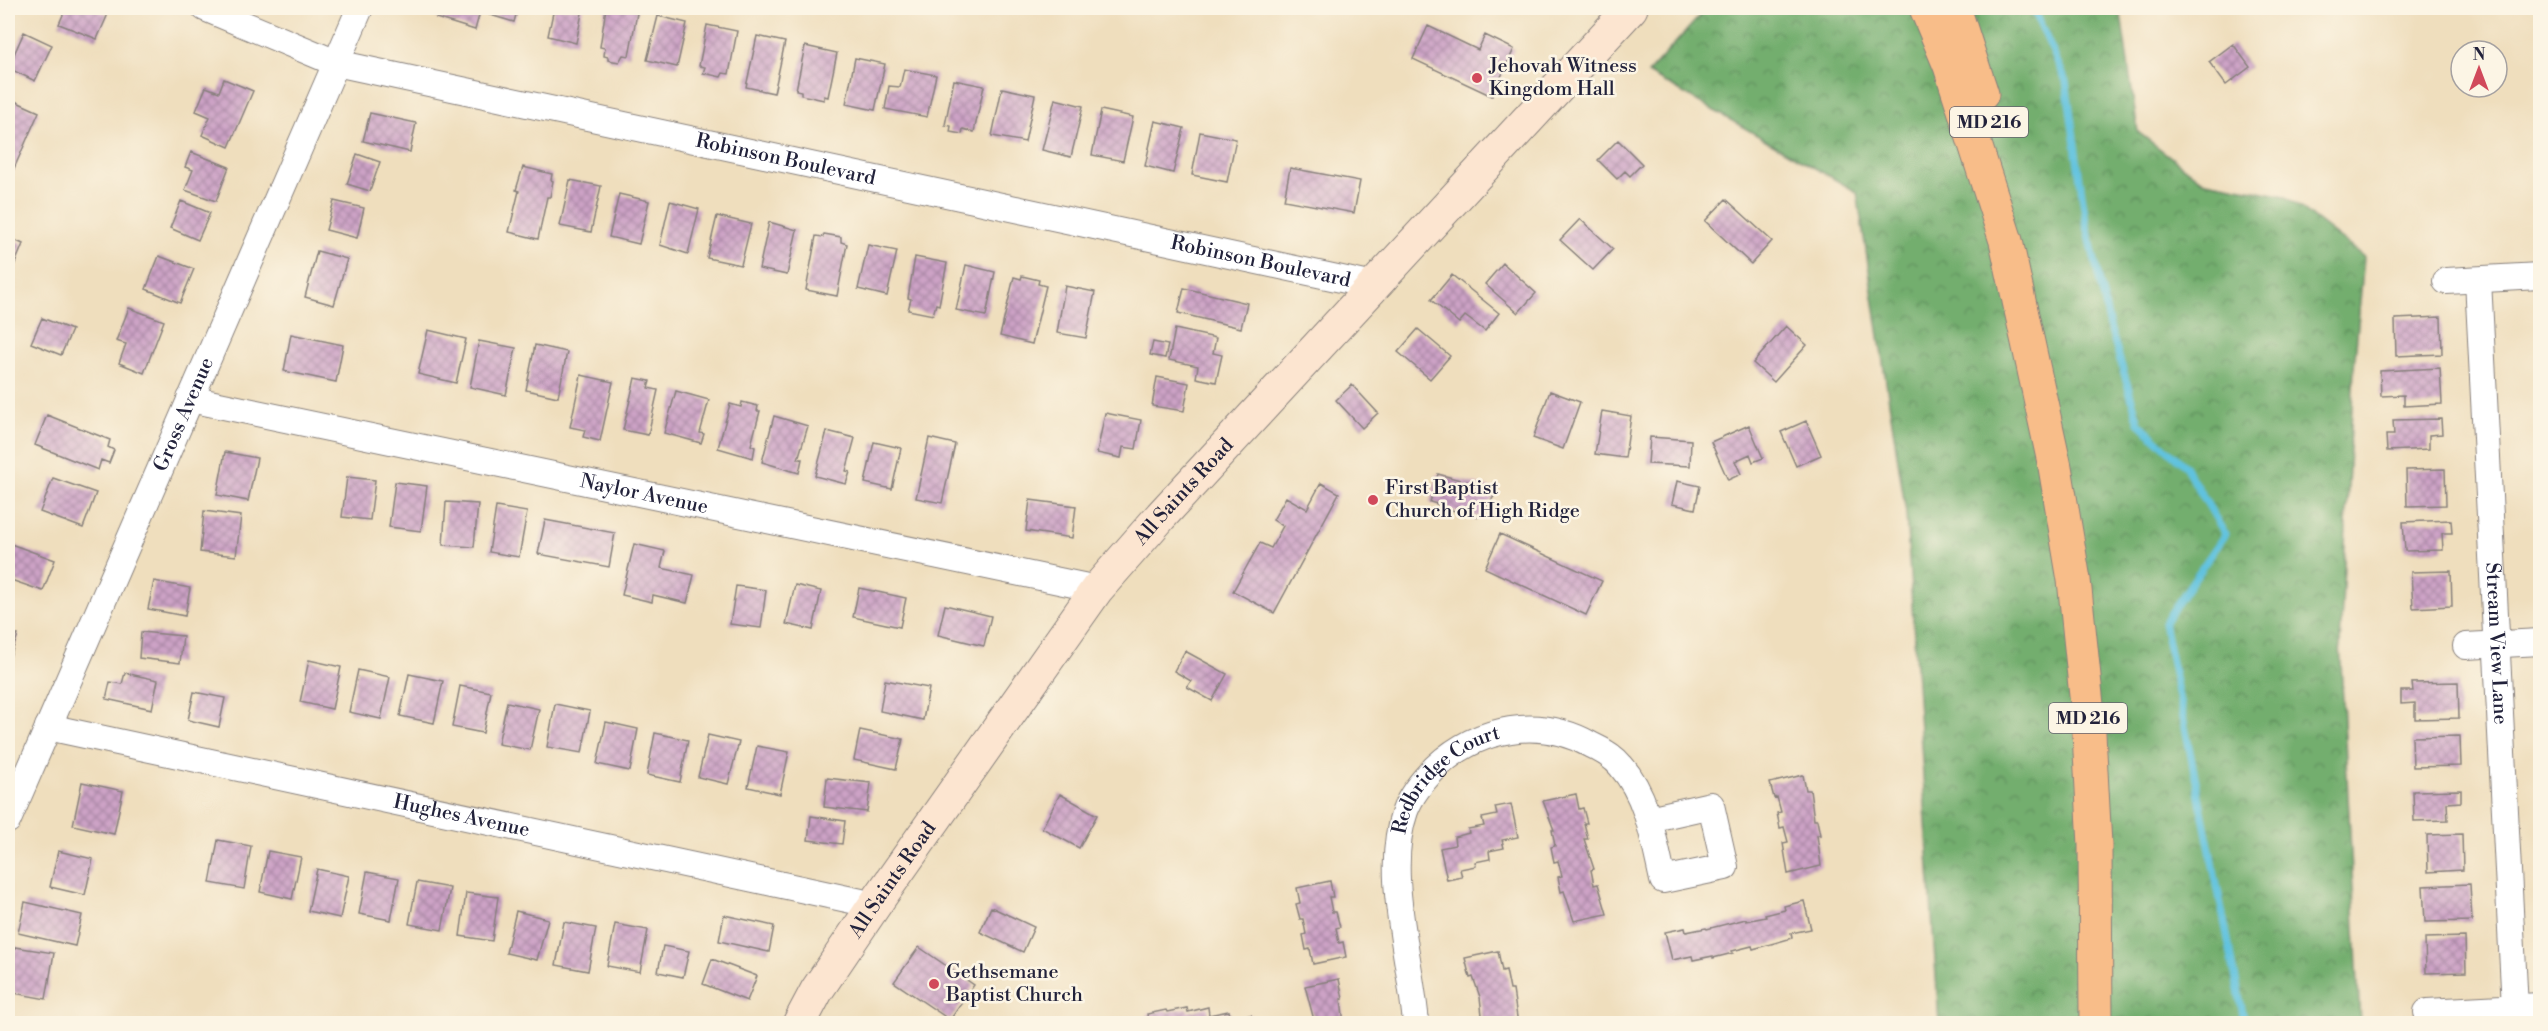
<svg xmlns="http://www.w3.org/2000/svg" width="2548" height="1031" font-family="'Libre Bodoni',serif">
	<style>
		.forest { fill: url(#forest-crowns); stroke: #4a6854; stroke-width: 1.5 }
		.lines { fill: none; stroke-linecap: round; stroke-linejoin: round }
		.stream { stroke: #61c2df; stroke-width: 7 }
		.building { fill: url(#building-cross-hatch) }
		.street-casing { stroke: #88807c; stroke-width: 28 }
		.secondary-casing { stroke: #88807c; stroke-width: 35 }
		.primary-casing { stroke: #88807c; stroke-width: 35 }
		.street { stroke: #fff; stroke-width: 26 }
		.secondary { stroke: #fce5d0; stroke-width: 33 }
		.primary { stroke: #f8bd89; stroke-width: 33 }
		.poi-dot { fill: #d1495b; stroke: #fcf5e5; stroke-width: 2 }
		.labels { text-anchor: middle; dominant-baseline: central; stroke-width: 5; stroke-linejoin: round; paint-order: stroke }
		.shield { fill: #fcf5e5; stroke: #63616e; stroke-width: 1.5 }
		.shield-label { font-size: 18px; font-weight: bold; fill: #22223b }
		.poi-label { font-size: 20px; fill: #22223b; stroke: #fcf5e5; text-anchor: start }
		.street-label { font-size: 20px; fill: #22223b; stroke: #fcf5e5 }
	</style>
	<defs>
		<pattern id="forest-crowns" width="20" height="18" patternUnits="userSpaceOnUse" patternTransform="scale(1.5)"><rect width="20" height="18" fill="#73ae6e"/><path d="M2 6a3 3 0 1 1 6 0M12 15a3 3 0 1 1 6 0" fill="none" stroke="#5e8d5c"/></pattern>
		<pattern id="building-cross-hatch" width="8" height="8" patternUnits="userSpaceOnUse" patternTransform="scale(1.5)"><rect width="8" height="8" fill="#cda3c6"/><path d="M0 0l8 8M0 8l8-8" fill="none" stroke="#a684a2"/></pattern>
	</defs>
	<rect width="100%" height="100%" fill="#fcf5e5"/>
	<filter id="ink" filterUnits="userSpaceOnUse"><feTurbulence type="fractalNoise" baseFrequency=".0167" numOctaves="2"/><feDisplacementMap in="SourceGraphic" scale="12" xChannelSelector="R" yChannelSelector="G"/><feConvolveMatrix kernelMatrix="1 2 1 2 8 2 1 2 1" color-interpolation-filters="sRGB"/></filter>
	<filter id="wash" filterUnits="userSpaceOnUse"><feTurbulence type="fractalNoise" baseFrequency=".008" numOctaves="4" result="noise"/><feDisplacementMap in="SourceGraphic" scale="24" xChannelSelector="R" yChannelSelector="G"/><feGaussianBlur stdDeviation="1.35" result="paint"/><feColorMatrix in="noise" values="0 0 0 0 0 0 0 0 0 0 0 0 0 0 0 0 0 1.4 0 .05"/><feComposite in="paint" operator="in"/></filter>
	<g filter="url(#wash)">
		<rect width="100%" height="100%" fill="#efdebd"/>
		<path class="forest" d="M1707,8H2120L2138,132L2201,180L2285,196L2364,257L2354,369L2340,644L2360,1023H1939L1906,513L1857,192L1648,73Z"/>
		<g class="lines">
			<path class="stream" d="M2033,8L2066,81L2086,222L2110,327L2139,423L2185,466L2225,534L2164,623L2245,1024"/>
		</g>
		<g id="blocks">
			<path class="building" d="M66,8H91L108,14L97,39L59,24Z
				M439,8H518L514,22L480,12L475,30L436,18Z
				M554,8H583L576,43L548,36Z
				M606,8H638L629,56L623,55L619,62L608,60V57L604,56L605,48L600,47Z
				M658,16L687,23L677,67L647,60Z
				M707,25L737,31L729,74L723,73L721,77L703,73L705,67L699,66Z
				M1428,26L1478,50L1485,35L1514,49L1492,96L1413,59Z
				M24,32L52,45L35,81L8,68Z
				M757,36L785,42L774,93L746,87Z
				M2233,44L2250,67L2226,85L2209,62Z
				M805,46L837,53L828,97L824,96V100L801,95V91L796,90Z
				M855,58L885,64L875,110L846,104Z
				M904,69L936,75L927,117L885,109L889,86L900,87Z
				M224,79L253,91L229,147L202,135L210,117L196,111L206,87L219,92Z
				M954,80L984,86L974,132L963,129L962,134L950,132L951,126L945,125Z
				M1002,88L1035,95L1025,142L992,136Z
				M8,98L39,112L8,182Z
				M1055,99L1083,106L1071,157L1042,150Z
				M1101,110L1133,117L1123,161L1092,155Z
				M370,113L416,123L410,152L363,141Z
				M1155,121L1184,128L1173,173L1145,166Z
				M1200,132L1236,139L1227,182L1192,175Z
				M1618,140L1642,164L1630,176L1625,171L1617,179L1598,160Z
				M191,152L229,167L216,201L185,190L193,170L185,167Z
				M357,154L380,162L370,191L347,184Z
				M523,167L552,174L551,180L553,181L550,197H547L538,239L509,232L519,191L516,190Z
				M1290,168L1360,181L1354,213L1284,200Z
				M570,180L601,186L591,232L560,226Z
				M619,194L649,201L639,244L609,237Z
				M1726,199L1772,241L1751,264L1705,221Z
				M181,201L210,213L198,240L170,228Z
				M334,201L364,208L357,238L326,230Z
				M670,201L699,209L688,254L660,245Z
				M717,216L751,224L741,265L707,258Z
				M1580,219L1613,249L1593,270L1560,240Z
				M769,222L797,230L787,275L759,269Z
				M824,234L841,237V242L847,244L837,296L806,290L816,236L823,237Z
				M8,237L23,244L11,273L8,272Z
				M868,245L897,251L887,296L858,289Z
				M317,251L347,259L334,305L305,297Z
				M159,256L194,269L180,303L146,289Z
				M915,257L947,263L939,305L936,304L933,315L908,310L911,299L908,298Z
				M1503,263L1536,293L1518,313L1485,284Z
				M966,265L995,272L986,316L956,310Z
				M1452,275L1499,313L1485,331L1465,316L1459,323L1431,300Z
				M1022,276L1039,280L1038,284L1046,286L1032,344L1000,336L1014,277L1021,279Z
				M1065,286L1095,292L1086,338L1057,333Z
				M1184,288L1247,303L1241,328L1178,313Z
				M129,308L164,321L144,373L119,363L126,344L116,341Z
				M2441,317L2442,354L2396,356L2395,319Z
				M42,318L72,330L61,355L31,343Z
				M1786,326L1807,345L1774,382L1753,363Z
				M1175,329L1216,338L1213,353L1222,355L1216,382L1196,378L1198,366L1169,360Z
				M1418,329L1450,356L1430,379L1398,352Z
				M428,330L466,339L456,383L418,374Z
				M291,334L343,345L336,382L284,371Z
				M479,341L516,348L506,395L470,387Z
				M1153,342L1168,345L1165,358L1150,355Z
				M535,345L567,352L558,397L526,390Z
				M2440,368L2442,404L2404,406V395L2381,396L2380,371Z
				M581,375L613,382L600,441L583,437L585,430L570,427Z
				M1157,377L1189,383L1184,411L1152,406Z
				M635,378L650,381L648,388L658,390L648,435L623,430Z
				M1352,385L1378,413L1362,428L1336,400Z
				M676,391L709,400L700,433L704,434L701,443L664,433Z
				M1550,391L1580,402L1563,449L1533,438Z
				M742,402L758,406L757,411H760L751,445L755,447L753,458L718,448L730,404L741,407Z
				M1602,411L1631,416L1625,458L1595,454Z
				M1105,413L1141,420L1136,449L1123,447L1121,458L1097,453Z
				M47,415L110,440L108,447L114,450L109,463L101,460L98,470L35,445Z
				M774,416L808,426L798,459H802L799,473L762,462Z
				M2441,419L2442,434L2429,435V449L2387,451L2386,435H2394L2393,420Z
				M1806,421L1821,455L1796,466L1781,432Z
				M1749,425L1763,458L1753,462L1750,454L1735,461L1741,474L1728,480L1711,442Z
				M827,431L855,438L846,471L850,472L846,484L815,476Z
				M1650,437L1691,440L1690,466L1648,464Z
				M929,438L955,444L942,503L916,498Z
				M874,442L901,448L892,489L865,483Z
				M225,452L257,458L248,501L217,495Z
				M2445,469L2446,505L2407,506L2406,470Z
				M1438,474L1494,489L1495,495L1479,517L1447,509V507L1430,502Z
				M347,477L375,480L370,520L342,517Z
				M53,478L96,493L83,528L40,512Z
				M1677,481L1700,486L1695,509L1672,504Z
				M395,482L427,486L421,531L389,527Z
				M1321,483L1339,493L1274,613L1233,591L1260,543L1271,548L1283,526L1273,520L1286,497L1307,509Z
				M1030,500L1076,506L1072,538L1026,531Z
				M446,502L478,504L474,547L443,545Z
				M496,507L527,512L519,557L489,552Z
				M204,511L241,516L236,556L200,552Z
				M545,520L615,533L609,567L538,554Z
				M2451,520L2452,533H2442L2443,550L2405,551L2403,522Z
				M1500,534L1602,581L1586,615L1485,568Z
				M8,543L55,560L43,591L8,579Z
				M634,544L665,551L661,568L694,575L687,603L653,595L652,602L622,595Z
				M2451,571L2452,606L2413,608L2411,572Z
				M154,581L190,588L185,616L148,609Z
				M795,585L821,591L813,630L786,624Z
				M736,586L766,590L761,628L730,624Z
				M859,588L906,598L900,627L853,617Z
				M945,605L991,616L984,646L938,635Z
				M8,632L18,635L8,662Z
				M141,632L183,636L180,663L139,658Z
				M1185,651L1227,674L1212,701L1187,687L1191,681L1174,671Z
				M309,660L341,667L332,709L300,702Z
				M358,670L390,677L381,719L349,712Z
				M125,673L158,680L152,709L106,699L110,682L122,684Z
				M409,674L443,681L434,723L400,716Z
				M885,680L929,688L923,720L880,711Z
				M2458,682L2459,718L2415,719V703L2401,704V691H2413L2412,683Z
				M460,686L491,692L483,733L452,727Z
				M194,692L225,698L219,727L188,720Z
				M507,702L539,709L530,750L498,744Z
				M555,704L590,711L582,753L547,747Z
				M606,722L638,729L630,771L597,764Z
				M860,730L903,739L896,769L854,760Z
				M655,733L688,740L680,782L647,775Z
				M708,735L739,742L728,784L698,777Z
				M2460,736L2461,766L2413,767L2412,737Z
				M757,746L789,752L780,794L748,787Z
				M1803,775L1806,790H1810L1814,820H1817L1820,835H1817L1821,866L1788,874L1783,843L1788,842L1784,827L1780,828L1777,813L1781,812L1777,797L1774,798L1770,783Z
				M827,778L871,783L867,812L824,807Z
				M82,782L123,791L114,834L73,825Z
				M2461,790V802L2447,803L2448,820L2414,821L2413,791Z
				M1060,794L1097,815L1079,848L1042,828Z
				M1576,794L1579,809L1583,808L1587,823H1584L1588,839H1584L1594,869L1591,870L1594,885L1598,884L1607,914L1574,921L1564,891L1561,892L1558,877L1562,876L1558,861L1554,862L1551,847L1555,846L1552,830H1554L1543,801Z
				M1511,804L1518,837L1502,840L1504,848L1489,851L1490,859L1475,862L1476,866L1460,869L1462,877L1447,880L1440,848L1455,845L1454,837L1469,833L1468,829L1484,826L1482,818L1497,815L1495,807Z
				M811,816L845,821L842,844L808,840Z
				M2462,834L2463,870L2428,872L2427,835Z
				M218,840L251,846L244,889L210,883Z
				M58,851L93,859L85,895L50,887Z
				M268,851L301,857L292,899L260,892Z
				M317,869L349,876L340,918L308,911Z
				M367,872L399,878L391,920L359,914Z
				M1330,881L1333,897H1329L1332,912H1336L1340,927L1336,928L1339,943L1343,942L1346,957L1313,964L1310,949L1306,950L1303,935L1306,934L1303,919H1300L1296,904L1300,903L1297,888Z
				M417,882L450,888L442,930L409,924Z
				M2470,884L2472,921L2425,922L2423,886Z
				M466,893L498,897L492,941L460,936Z
				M1804,901L1811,929L1791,933L1792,938L1753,949L1752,946L1732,951L1733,953L1713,958V956L1693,960L1692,956L1672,960L1665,932L1685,928L1686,932L1706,928L1707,929L1746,919V921L1766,917L1765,915L1785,910L1784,906Z
				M25,902L82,915L75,946L18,933Z
				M991,907L1034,927L1023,952L980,932Z
				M516,911L548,919L537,960L506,953Z
				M724,915L774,926L769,952L719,941Z
				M564,922L596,928L588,971L556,965Z
				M615,924L648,930L640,972L607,966Z
				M2465,937L2466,972L2426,973L2425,938Z
				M663,946L689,951L683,977L658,972Z
				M15,947L54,953L46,999L8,992Z
				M919,947L974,985L950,1020L894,982Z
				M1498,951L1502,971L1506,970L1510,990H1513L1518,1024H1483L1480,997L1473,977L1470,978L1465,958Z
				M712,959L757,976L747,1001L703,984Z
				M1339,979L1343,999H1341L1344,1024H1315L1305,986Z
				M1208,1007L1209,1015L1229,1011L1231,1019L1251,1015L1253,1024H1149L1147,1014L1166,1010L1167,1012L1187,1008L1188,1012Z"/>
		</g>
	</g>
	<g filter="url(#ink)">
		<use href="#blocks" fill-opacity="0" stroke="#88807c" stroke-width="1.5"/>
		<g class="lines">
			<g class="street-casing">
				<g id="street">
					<path id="s1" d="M205,8L336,63L1374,286"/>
					<path id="s2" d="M2478,280L2515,1008"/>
					<path d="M2446,281L2540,276"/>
					<path id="s3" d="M190,399L1097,589"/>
					<path d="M2466,646L2540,642"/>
					<path id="s4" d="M48,727L875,905"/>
					<path id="s5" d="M8,820L360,8"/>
					<path d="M2427,1012L2540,1006"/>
					<path id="s6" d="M1416,1024C1411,958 1383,873 1405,811C1411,794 1423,780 1436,767C1479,727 1539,716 1591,745C1602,750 1613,756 1621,766C1648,797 1654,841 1663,880L1725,867L1711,805L1649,819"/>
				</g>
			</g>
			<g class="secondary-casing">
				<g id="secondary">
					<path id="s7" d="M799,1024L817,990L880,897L1097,589L1161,516L1631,8"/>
				</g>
			</g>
			<g class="primary-casing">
				<path id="primary" d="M1926,8L1950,66L2006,241L2055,467L2074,580L2088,715L2095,845L2096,1024
					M1954,8L1982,94"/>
			</g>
			<use href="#street" class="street"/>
			<use href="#secondary" class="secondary"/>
			<use href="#primary" class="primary"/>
		</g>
	</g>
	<g class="poi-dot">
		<circle cx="1477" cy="78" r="6"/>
		<circle cx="1373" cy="500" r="6"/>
		<circle cx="934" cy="984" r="6"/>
	</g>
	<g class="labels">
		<g class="shield">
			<rect x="1950" y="107" width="78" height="30" rx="4.5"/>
			<rect x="2049" y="703" width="78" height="30" rx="4.5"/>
		</g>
		<g class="shield-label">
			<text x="1989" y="122">MD 216</text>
			<text x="2088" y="718">MD 216</text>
		</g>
		<g class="poi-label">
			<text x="1489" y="66">Jehovah Witness<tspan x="1489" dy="23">Kingdom Hall</tspan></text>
			<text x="1385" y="488">First Baptist<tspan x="1385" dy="23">Church of High Ridge</tspan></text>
			<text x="946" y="972">Gethsemane<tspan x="946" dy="23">Baptist Church</tspan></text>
		</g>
		<g class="street-label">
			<text stroke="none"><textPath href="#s1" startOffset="602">Robinson Boulevard</textPath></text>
			<text stroke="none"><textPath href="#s1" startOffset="1088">Robinson Boulevard</textPath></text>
			<text stroke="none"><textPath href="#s5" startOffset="442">Gross Avenue</textPath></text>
			<text stroke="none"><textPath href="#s7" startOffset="658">All Saints Road</textPath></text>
			<text stroke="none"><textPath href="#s3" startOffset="464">Naylor Avenue</textPath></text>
			<text stroke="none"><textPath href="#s2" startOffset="364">Stream View Lane</textPath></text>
			<text stroke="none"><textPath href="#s6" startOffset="267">Redbridge Court</textPath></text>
			<text stroke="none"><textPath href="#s4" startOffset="423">Hughes Avenue</textPath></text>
			<text stroke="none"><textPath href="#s7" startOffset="172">All Saints Road</textPath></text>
		</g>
	</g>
	<rect width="2548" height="1031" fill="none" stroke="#fcf5e5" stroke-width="30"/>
	<g transform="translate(2479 69)"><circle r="28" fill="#fcf5e5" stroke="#a5a1a1" stroke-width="1.5"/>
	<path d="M0-4.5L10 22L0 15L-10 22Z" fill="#d1495b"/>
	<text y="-9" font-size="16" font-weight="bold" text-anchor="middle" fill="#22223b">N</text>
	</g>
</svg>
